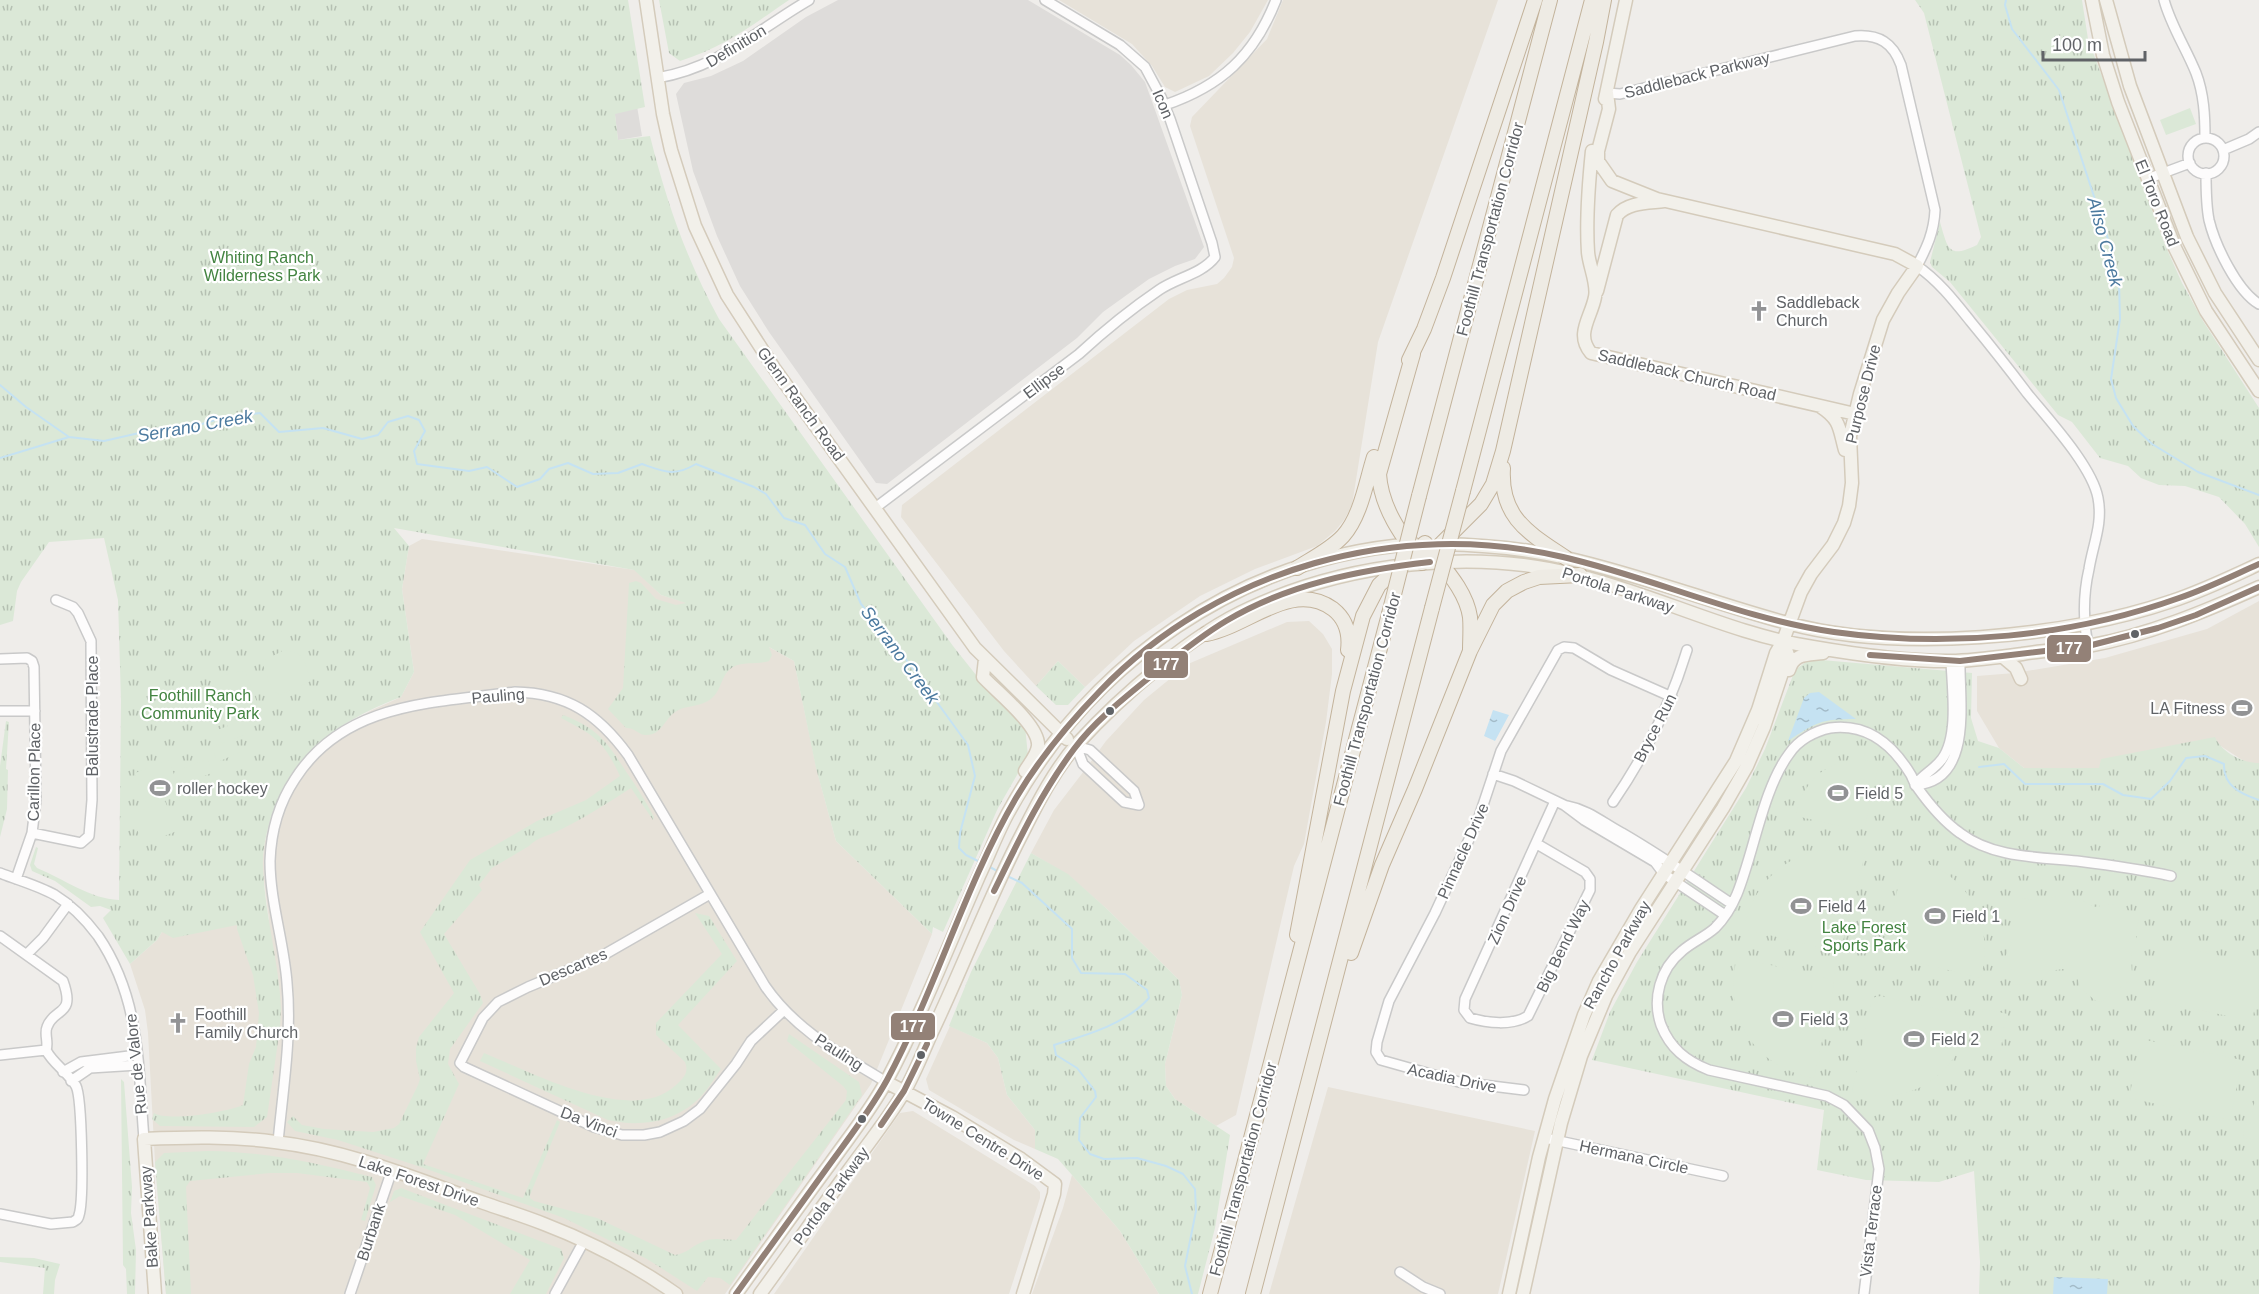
<svg xmlns="http://www.w3.org/2000/svg" width="2259" height="1294" font-family="Arial,sans-serif">
	<style>
		.commercial { fill: #e7e2d9 }
		.industrial { fill: #dedcda }
		.grass { fill: url(#grass-tufts) }
		.garden { fill: #dbe8d7 }
		.water { fill: url(#water-ripples) }
		.lines { fill: none; stroke-linecap: round; stroke-linejoin: round }
		.stream { stroke: #c5e2f2; stroke-width: 2 }
		.minor-casing { stroke: #c9c9c9; stroke-width: 12 }
		.major-casing { stroke: #d4cbbb; stroke-width: 15 }
		.highway-casing { stroke: #c3b39b; stroke-width: 16 }
		.minor { stroke: #fdfcfc; stroke-width: 9 }
		.major { stroke: #f2f0ea; stroke-width: 12 }
		.highway { stroke: #eeebe4; stroke-width: 14 }
		.highway-bridge-casing { stroke: #c3b39b; stroke-width: 16; stroke-linecap: butt }
		.highway-bridge { stroke: #eeebe4; stroke-width: 14 }
		.bus-1-casing { stroke: #fff; stroke-width: 10 }
		.bus-1 { stroke: #938177; stroke-width: 6 }
		.bus-dot { fill: #606367; stroke: #fff; stroke-width: 2 }
		.labels { text-anchor: middle; dominant-baseline: central; stroke-width: 4.5; stroke-linejoin: round; paint-order: stroke }
		.street-label { font-size: 16px; fill: #606367; stroke: #fff }
		.park-label { font-size: 16px; fill: #438441; stroke: #fff }
		.poi-label { font-size: 16px; fill: #606367; stroke: #fff; text-anchor: start }
		.water-label { font-size: 18px; font-style: italic; fill: #4c7a9f; stroke: #fff }
		.line-badge { stroke: #fff; stroke-width: 2 }
		.badge-label { font-size: 16px; text-anchor: middle; font-weight: bold; fill: #fff }
	</style>
	<defs>
		<pattern id="grass-tufts" width="24" height="20" patternUnits="userSpaceOnUse" patternTransform="scale(1.5)"><rect width="24" height="20" fill="#dbe8d7"/><path d="M3 7l-1-3M5 7V3M7 7l1-3M15 17l-1-3M17 17v-4M19 17l1-3" fill="none" stroke="#b5c0b2"/></pattern>
		<pattern id="water-ripples" width="26" height="14" patternUnits="userSpaceOnUse" patternTransform="scale(1.5)"><rect width="26" height="14" fill="#c5e2f2"/><path d="M2 4q2-2 4 0t4 0M15 11q2-2 4 0t4 0" fill="none" stroke="#a3bbc8"/></pattern>
	</defs>
	<rect width="100%" height="100%" fill="#efedea"/>
	<path class="commercial" d="M1059,0H1268L1250,32L1233,53L1209,76L1175,92L1165,87L1152,66L1132,44Z
		M1283,0H1498L1378,342L1352,505L1344,520L1335,531L1317,546L1255,569L1200,596L1134,641L1085,687L1058,661L1036,686L1004,651L901,517L902,505L1169,299L1187,290L1217,284L1224,278L1232,267L1234,258L1190,126L1192,117L1267,39Z
		M422,539L635,570L661,595L691,604L794,661L817,771L836,841L932,934L871,1084L725,1294H166L155,1162L148,1033L145,1010L130,964L157,940L162,932L269,920L262,866L264,846L271,816L284,785L293,769L321,741L370,711L401,697L414,672L402,589L409,546Z
		M2259,601V763H2247L2219,745L2099,768H2024L1999,748L1977,711V676L2015,673L2105,658L2207,629Z
		M1309,621L1323,634L1332,649V674L1326,722L1304,844L1294,866L1236,1115L1216,1126L1175,1099L1166,1086L1165,1064L1182,995L1179,980L1107,909L1068,875L1031,853L1054,810L1084,771L1106,741L1144,700L1188,664L1287,622Z
		M950,1026L987,1043L998,1058L1007,1095L1035,1130V1149L1014,1140L929,1090L926,1079Z
		M1328,1087L1535,1131L1498,1294H1269Z
		M913,1111L1035,1186L1040,1192V1198L1009,1294H774L900,1113Z
		M1072,1175L1120,1231L1159,1294H1032L1063,1208Z"/>
	<path class="industrial" d="M838,0H1028L1120,55L1131,65L1145,82L1204,247L1195,259L1175,266L1149,279L1103,312L1077,338L887,484L876,483L769,332L740,286L717,236L693,171L676,94L684,83L711,76L743,61L806,17Z
		M634,88L642,136L618,140L612,90Z"/>
	<path class="grass" d="M0,0H628L645,107L615,114L618,140L650,136C667,204 686,258 719,319L953,646L980,680L1025,726L1028,756L998,808L943,932L933,927L932,934L836,841L816,768L794,661L769,647L772,655L769,661C758,665 744,661 733,667C721,674 722,689 713,697C702,708 687,704 675,712C665,719 661,735 647,735C639,736 636,728 626,728L608,709L623,688L629,583L636,581L641,583L656,599L676,605L686,603L661,595L634,570L394,528L409,546L402,589L414,672L401,697C336,722 289,755 269,824C265,839 262,854 263,869C265,916 279,962 281,1009L280,1028L267,1117L254,1127L160,1126L152,1119L154,1113C168,1122 227,1112 243,1105L249,1064L256,1047L259,1013L253,975L237,929V925L173,938L162,932L157,940L130,964L103,918L111,910L100,906L91,907L55,881L32,871L30,865L36,847L38,848L34,864L37,868C64,879 90,899 119,900L121,701L118,600L104,538L49,542L21,582L17,591L13,621L0,625Z
		M659,0H789C751,26 724,47 680,61L669,53Z
		M1915,0H2082L2088,39L2165,245L2182,283L2203,321L2259,408V547L2245,524L2219,497L2185,486L2159,485L2141,478L2128,466L2100,458L2072,422L2058,415L1950,282L1932,267L1930,262L1940,222C1948,249 1948,259 1977,245L1981,237L1924,13Z
		M1810,659L1972,673L1971,718L1978,741L1999,748L2024,768H2099L2101,759L2215,737C2222,753 2243,763 2259,763V1294H1979L1980,1262L1974,1171L1939,1182L1866,1180L1817,1170L1824,1110L1592,1060L1610,1012L1637,962L1746,788L1765,749L1795,670Z
		M1058,661L1085,687L1068,705H1056L1036,686Z
		M563,715C599,729 607,742 627,773C637,787 646,802 654,817L653,820L631,788C609,802 586,817 562,829C551,835 537,837 529,846L492,868L479,885L482,890L444,934L480,994L483,1003L450,1049L448,1064L459,1084L423,1164L523,1198L557,1120L560,1122L530,1195V1198L534,1201L597,1218L675,1255C686,1254 692,1246 702,1242C712,1237 725,1240 736,1240L846,1100L847,1091L843,1086L787,1041L789,1034L859,1082L862,1095L730,1285L720,1278L708,1277L697,1291L647,1259L564,1218L421,1167L338,1140L295,1131L287,1122L293,1116L302,1125L324,1129L373,1132L394,1128L399,1124L418,1085L420,1079L416,1061V1048L419,1037L454,993L420,932L470,860L537,821L586,800L620,776C603,740 595,736 561,718Z
		M6,721L9,722L6,769L8,770L7,809L0,837V766Z
		M1031,853L1068,874L1107,909L1179,980L1182,995L1165,1064L1166,1086L1175,1099L1230,1135L1215,1228L1198,1294H1159L1120,1231L1072,1175L1058,1159L1035,1149V1130L1007,1095L998,1058L987,1043L949,1026L971,972Z
		M695,913L709,916L737,961L678,1025L721,1069C713,1080 706,1093 695,1102C671,1123 638,1127 608,1120L480,1061L484,1053C531,1072 632,1127 676,1085C684,1077 689,1073 685,1062L656,1035V1023L722,954Z
		M121,1079L124,1082L132,1187L131,1213L136,1250L135,1294H127L126,1269L123,1265Z
		M208,1151C268,1152 315,1163 372,1177L376,1185L365,1221L361,1220L370,1188L367,1182L297,1173H270L190,1181L186,1187L191,1294H166L155,1162L164,1153Z
		M401,1188L561,1249L564,1258L546,1294H510L530,1260L455,1215L400,1196L390,1202L394,1191Z
		M0,1257L34,1258L60,1264L55,1280L54,1294H43L45,1268L0,1262Z"/>
	<path class="garden" d="M2190,108L2196,124L2166,135L2160,120Z
		M284,650C306,652 305,664 311,681L280,695L272,690L262,662Z
		M245,671L257,702L254,708L222,718C206,687 209,675 245,671Z
		M241,721L246,734L234,739L240,752L218,762L212,749L226,742L222,743L217,730Z
		M208,759L212,773L187,782L182,769Z
		M169,760L179,789L145,802L135,773Z
		M1850,760H1864L1879,763L1865,826L1857,830L1796,816C1802,786 1819,766 1850,760Z
		M165,801L177,831L143,844L131,815Z
		M1823,850L1854,851L1865,854L1841,949L1834,951L1744,929C1752,887 1780,857 1823,850Z
		M1905,857C1965,868 1996,919 1981,978L1886,955L1884,948Z
		M2048,896L2065,903L2082,900L2094,907L2113,904L2123,910L2135,911L2139,915V920L2136,929V941L2131,955L2132,975L2128,982L2108,995L2102,1002L2096,1001L2080,988L2077,976L2063,969L2049,971L2042,980L2021,985L2012,984V970L2005,957L2012,943L2009,929L2016,916V903L2022,898L2034,900Z
		M2163,944L2259,964V987L2252,1021L2151,1000Z
		M1737,957L1833,980L1834,986L1814,1078C1754,1067 1722,1016 1737,957Z
		M1881,996L1973,1017C1956,1075 1913,1108 1852,1092L1871,1004L1875,997Z
		M1983,1009L2008,1014L2005,1028L1980,1023Z
		M1978,1032L2003,1037L2000,1051L1975,1046Z
		M2141,1039L2242,1060L2230,1120L2129,1098Z
		M2259,1081V1140L2244,1138L2243,1132L2244,1125L2250,1123Z"/>
	<path class="water" d="M1819,692L1856,719C1820,719 1817,722 1788,741L1804,698L1810,693Z
		M1493,710L1509,715L1495,741L1484,736Z
		M2054,1277L2108,1279L2107,1294H2053Z"/>
	<g class="lines">
		<path class="stream" d="M2006,0L2005,5L2012,29L2059,90L2108,239L2119,282L2120,319L2111,379L2116,398L2133,426L2152,444L2198,472L2259,495
			M0,385L26,407L69,437L104,441L161,428L202,424L225,417L260,413L279,432L323,428L362,439L378,435L388,422L408,416L419,420L425,431L414,451L417,464L469,471L487,467L517,487L540,479L549,469L568,463L593,474L618,473L642,464C665,472 674,477 696,464L754,487L766,494L784,518L805,525L825,554L845,567L861,604L897,647L968,745L975,776L960,833L959,848L966,855L980,862
			M0,458L69,437
			M1979,767L2004,764L2025,784H2103L2123,795L2151,799L2170,781L2186,758L2205,756L2224,764C2223,786 2241,794 2259,800
			M988,866L999,872
			M1007,876L1022,883L1072,929V958L1081,973L1125,974L1147,990L1149,998C1126,1024 1087,1035 1054,1045L1056,1055L1077,1068L1095,1091L1096,1097L1080,1118L1079,1140L1090,1154L1104,1159L1137,1158L1166,1166L1183,1174L1195,1189L1196,1211L1185,1266L1192,1294"/>
		<g class="minor-casing">
			<path id="minor" d="M2164,0C2171,26 2186,48 2196,73C2204,94 2205,116 2205,138
				M657,78C719,68 757,30 809,0
				M1607,93L1620,94L1855,36C1879,34 1893,43 1901,65L1935,210C1934,232 1927,247 1917,266C1939,281 1955,302 1971,322C1990,345 2009,369 2027,393C2048,419 2092,466 2098,498C2103,524 2093,544 2089,569C2083,595 2083,620 2088,646
				M1165,105C1221,86 1254,56 1276,0
				M2188 156a18 18 0 1 1 36 0a18 18 0 1 1-36 0Z
				M2223,150L2249,139L2259,132
				M2206,173C2206,189 2206,205 2209,220C2215,245 2237,291 2259,304
				M2147,179L2190,163
				M875,508L1079,354C1104,331 1131,309 1159,290C1176,278 1202,274 1215,257L1212,243L1170,119L1161,97L1145,67L1120,45L1045,0
				M0,659L27,658L32,661L34,667L36,800L32,833L16,879
				M0,711H35
				M1076,746L1083,764L1124,802L1139,805
				M1076,746L1090,750L1134,791L1139,805
				M1493,774L1514,781L1564,805L1584,820L1655,862L1664,874L1725,915
				M1915,785C1974,781 1959,700 1960,661
				M1915,785C1923,774 1934,770 1942,759C1959,736 1952,688 1951,661
				M1613,802C1646,754 1670,706 1687,650
				M1567,806C1589,810 1603,823 1622,833C1660,855 1696,880 1732,904
				M32,833L81,843L89,836L92,800L91,641L78,613L73,607L56,600
				M1537,844L1585,872L1590,879V890L1528,1016C1512,1026 1487,1023 1470,1018L1464,1010L1465,999L1555,801
				M0,873C18,880 39,886 55,895C73,906 86,920 98,936C141,999 138,1067 144,1139
				M710,894L600,957L528,987L498,1002L483,1018L460,1063L464,1067L594,1127L622,1135H644L660,1132L684,1121L700,1109L736,1064L751,1041L783,1011
				M0,936L63,981C76,1017 54,1007 47,1027C44,1034 49,1043 46,1050
				M27,954L43,938L68,904
				M0,1055L46,1050C53,1064 68,1072 76,1086C82,1098 84,1200 79,1215C78,1220 77,1219 73,1222L51,1224L0,1214
				M63,1072L81,1062L137,1055
				M71,1081L90,1068L138,1065
				M1524,1090L1459,1082L1381,1060L1376,1052L1377,1042L1389,1001L1435,913L1478,820L1501,751L1558,650L1564,647L1574,648L1611,670L1672,697
				M1545,1138L1723,1176
				M278,1142C283,1089 292,1036 287,983C284,942 270,902 270,861C271,832 279,803 295,779C344,702 433,703 515,692C567,693 598,714 628,755L765,986C795,1030 842,1055 886,1082
				M1400,1272L1423,1287L1440,1294
				M350,1294L392,1170
				M555,1294L584,1241
				M1864,1294L1879,1169L1875,1148L1868,1130L1844,1105L1827,1096L1709,1070C1686,1061 1670,1048 1661,1025C1652,999 1660,969 1682,951C1692,942 1705,937 1715,928C1724,919 1732,906 1737,894C1754,852 1763,789 1789,754C1798,740 1815,731 1830,728C1867,723 1893,745 1911,775C1913,779 1914,783 1917,787C1929,804 1943,821 1960,833C1993,858 2038,857 2077,861C2109,865 2140,869 2171,876"/>
		</g>
		<g class="major-casing">
			<path id="major" d="M646,0L663,114L671,150L695,226L727,295L774,368L975,648L1067,739
				M2092,0L2103,55L2118,102L2175,248L2206,311L2259,391
				M2106,0L2130,86L2187,237L2215,293L2259,360
				M1605,99L1626,0
				M1592,151C1589,180 1586,223 1588,252C1589,266 1598,284 1595,297C1591,318 1575,334 1591,353L1855,414
				M1597,291L1617,215C1628,202 1648,203 1664,201
				M1821,407C1841,420 1839,429 1845,450
				M1441,544C1483,545 1525,548 1566,558C1641,575 1713,603 1787,623C1897,653 2065,638 2172,601C2202,591 2231,577 2259,564
				M2003,657L2016,668L2021,679
				M985,659L983,677C997,692 1040,726 1038,746C1037,755 1029,764 1025,771
				M1789,670C1794,653 1807,655 1823,653
				M886,1082L952,1117L1021,1159L1055,1184L1054,1194L1023,1294
				M155,1294L144,1139C188,1137 231,1136 275,1142C347,1150 417,1179 484,1203C504,1210 524,1216 544,1224C591,1242 635,1265 676,1294
				M736,1294C767,1251 798,1207 830,1164C849,1137 871,1110 887,1080C922,1014 949,944 979,876C989,855 997,833 1008,813C1091,661 1241,557 1414,544
				M760,1294C790,1253 819,1211 849,1170C867,1145 888,1119 904,1092C915,1073 923,1052 932,1032C964,965 989,897 1023,832C1038,802 1055,769 1078,743C1121,696 1192,634 1250,608C1347,563 1472,548 1576,575C1657,595 1731,634 1813,647C1859,655 1909,662 1956,661C1978,660 2000,657 2022,654C2044,650 2066,650 2088,646C2148,635 2204,612 2259,587
				M1509,1294L1539,1157L1555,1099L1584,1015L1599,981L1641,909L1736,761L1758,710L1776,653L1783,641L1801,592L1811,574L1833,545L1844,523L1849,506L1852,483L1850,436L1860,394L1883,320L1898,293L1917,266L1895,254L1657,199L1612,181L1598,161V151L1609,109L1607,93
				M1523,1294L1561,1123L1581,1056L1606,996L1630,952L1723,808L1747,766L1764,727L1788,655L1783,641"/>
		</g>
		<g class="highway-casing">
			<path id="highway" d="M1413,354L1379,474C1381,508 1402,536 1422,563L1481,504L1493,484L1503,451L1596,42L1604,0
				M1409,360L1424,329L1443,278L1535,0
				M1503,468C1500,518 1529,533 1566,558
				M1463,491L1592,0
				M1419,496L1550,0
				M1297,568C1313,558 1331,549 1343,536C1361,516 1366,482 1374,457
				M1206,634C1247,627 1292,579 1333,609C1347,620 1350,634 1348,650
				M1297,935L1343,691L1363,616L1379,585L1425,543C1441,565 1466,589 1470,617C1471,628 1470,640 1470,651
				M1351,953L1382,865L1415,789L1470,651L1493,605L1507,591L1524,582L1539,577L1580,575
				M1210,1294L1389,614
				M1253,1294L1432,608"/>
		</g>
		<use href="#minor" class="minor"/>
		<use href="#major" class="major"/>
		<use href="#highway" class="highway"/>
		<g class="highway-bridge-casing">
			<path id="highway-bridge" d="M1432,608L1463,491
				M1389,614L1419,496"/>
		</g>
		<use href="#highway-bridge" class="highway-bridge"/>
		<g class="bus-1-casing">
			<path id="bus-1" d="M1870,655L1960,661L2088,646L2158,628L2196,615L2259,587
				M994,891C1018,842 1041,793 1074,749C1095,721 1123,699 1150,677C1175,657 1199,637 1226,621C1288,584 1360,570 1430,562
				M881,1125L904,1091L927,1044
				M736,1294C766,1252 797,1210 827,1168C848,1139 870,1111 887,1080C936,989 964,887 1016,798C1039,759 1069,723 1100,691C1218,568 1399,518 1563,557C1654,578 1742,619 1834,632C1948,648 2070,637 2179,598C2206,589 2232,576 2259,564"/>
		</g>
		<use href="#bus-1" class="bus-1"/>
	</g>
	<defs>
		<g id="church-bare" transform="scale(1.62)"><path d="M-1.2-6h2.4v3.5h3.3v2.4h-3.3V6h-2.4V-.1h-3.3v-2.4h3.3Z" fill="#929395" stroke="#fff" stroke-width="2.5" paint-order="stroke"/></g>
		<g id="stadium-bare" transform="scale(1.62)"><path d="M0-5a6.5 5 0 1 0 0 10a6.5 5 0 1 0 0-10ZM-3.5-1.8h7v3.6h-7Z" fill="#929395" stroke="#fff" stroke-width="2.5" paint-order="stroke"/></g>
	</defs>
	<g fill-rule="evenodd">
		<use href="#church-bare" x="1759" y="311"/>
		<use href="#stadium-bare" x="2242" y="708"/>
		<use href="#stadium-bare" x="160" y="788"/>
		<use href="#stadium-bare" x="1838" y="793"/>
		<use href="#stadium-bare" x="1801" y="906"/>
		<use href="#stadium-bare" x="1935" y="916"/>
		<use href="#stadium-bare" x="1783" y="1019"/>
		<use href="#church-bare" x="178" y="1023"/>
		<use href="#stadium-bare" x="1914" y="1039"/>
	</g>
	<g class="bus-dot">
		<circle cx="2135" cy="634" r="5"/>
		<circle cx="1110" cy="711" r="5"/>
		<circle cx="921" cy="1055" r="5"/>
		<circle cx="862" cy="1119" r="5"/>
	</g>
	<g class="labels">
		<g class="street-label">
			<text transform="translate(736 46) rotate(-31)">Definition</text>
			<text transform="translate(1697 75) rotate(-14)">Saddleback Parkway</text>
			<text transform="translate(1163 104) rotate(67)">Icon</text>
			<text transform="translate(2157 203) rotate(68)">El Toro Road</text>
			<text transform="translate(1490 229) rotate(-75)">Foothill Transportation Corridor</text>
			<text transform="translate(1687 375) rotate(13)">Saddleback Church Road</text>
			<text transform="translate(1044 381) rotate(-37)">Ellipse</text>
			<text transform="translate(1863 394) rotate(-76)">Purpose Drive</text>
			<text transform="translate(801 404) rotate(54)">Glenn Ranch Road</text>
			<text transform="translate(1618 590) rotate(18)">Portola Parkway</text>
			<text transform="translate(498 696) rotate(-5)">Pauling</text>
			<text transform="translate(1367 699) rotate(-75)">Foothill Transportation Corridor</text>
			<text transform="translate(92 716) rotate(-90)">Balustrade Place</text>
			<text transform="translate(1655 728) rotate(-63)">Bryce Run</text>
			<text transform="translate(34 772) rotate(-89)">Carillon Place</text>
			<text transform="translate(1463 851) rotate(-66)">Pinnacle Drive</text>
			<text transform="translate(1507 910) rotate(-66)">Zion Drive</text>
			<text transform="translate(1563 946) rotate(-64)">Big Bend Way</text>
			<text transform="translate(1617 955) rotate(-61)">Rancho Parkway</text>
			<text transform="translate(573 967) rotate(-23)">Descartes</text>
			<text transform="translate(839 1052) rotate(33)">Pauling</text>
			<text transform="translate(136 1064) rotate(-96)">Rue de Valore</text>
			<text transform="translate(1452 1078) rotate(12)">Acadia Drive</text>
			<text transform="translate(589 1122) rotate(21)">Da Vinci</text>
			<text transform="translate(983 1139) rotate(32)">Towne Centre Drive</text>
			<text transform="translate(1634 1157) rotate(12)">Hermana Circle</text>
			<text transform="translate(1243 1169) rotate(-75)">Foothill Transportation Corridor</text>
			<text transform="translate(419 1181) rotate(19)">Lake Forest Drive</text>
			<text transform="translate(831 1196) rotate(-54)">Portola Parkway</text>
			<text transform="translate(149 1217) rotate(-94)">Bake Parkway</text>
			<text transform="translate(1871 1231) rotate(-83)">Vista Terrace</text>
			<text transform="translate(371 1232) rotate(-72)">Burbank</text>
		</g>
		<g class="park-label">
			<text x="262" y="257">Whiting Ranch<tspan x="262" dy="18">Wilderness Park</tspan></text>
			<text x="200" y="695">Foothill Ranch<tspan x="200" dy="18">Community Park</tspan></text>
			<text x="1864" y="927">Lake Forest<tspan x="1864" dy="18">Sports Park</tspan></text>
		</g>
		<g class="poi-label">
			<text x="1776" y="302">Saddleback<tspan x="1776" dy="18">Church</tspan></text>
			<text x="2225" y="708" text-anchor="end">LA Fitness</text>
			<text x="177" y="788">roller hockey</text>
			<text x="1855" y="793">Field 5</text>
			<text x="1818" y="906">Field 4</text>
			<text x="1952" y="916">Field 1</text>
			<text x="195" y="1014">Foothill<tspan x="195" dy="18">Family Church</tspan></text>
			<text x="1800" y="1019">Field 3</text>
			<text x="1931" y="1039">Field 2</text>
		</g>
		<g class="water-label">
			<text transform="translate(2105 242) rotate(75)">Aliso Creek</text>
			<text transform="translate(195 426) rotate(-10)">Serrano Creek</text>
			<text transform="translate(900 655) rotate(53)">Serrano Creek</text>
		</g>
	</g>
	<g class="line-badge">
		<rect x="2046" y="634" width="46" height="29" rx="6" fill="#938177"/>
		<rect x="1143" y="650" width="46" height="29" rx="6" fill="#938177"/>
		<rect x="890" y="1012" width="46" height="29" rx="6" fill="#938177"/>
	</g>
	<g class="badge-label">
		<text x="2069" y="654">177</text>
		<text x="1166" y="670">177</text>
		<text x="913" y="1032">177</text>
	</g>
	<path d="M2043 51v9h102v-9" fill="none" stroke="#606367" stroke-width="3"/>
	<text x="2052" y="51" font-size="18" fill="#606367" stroke="#ffffff" stroke-width="4.5" paint-order="stroke">100 m</text>
</svg>
